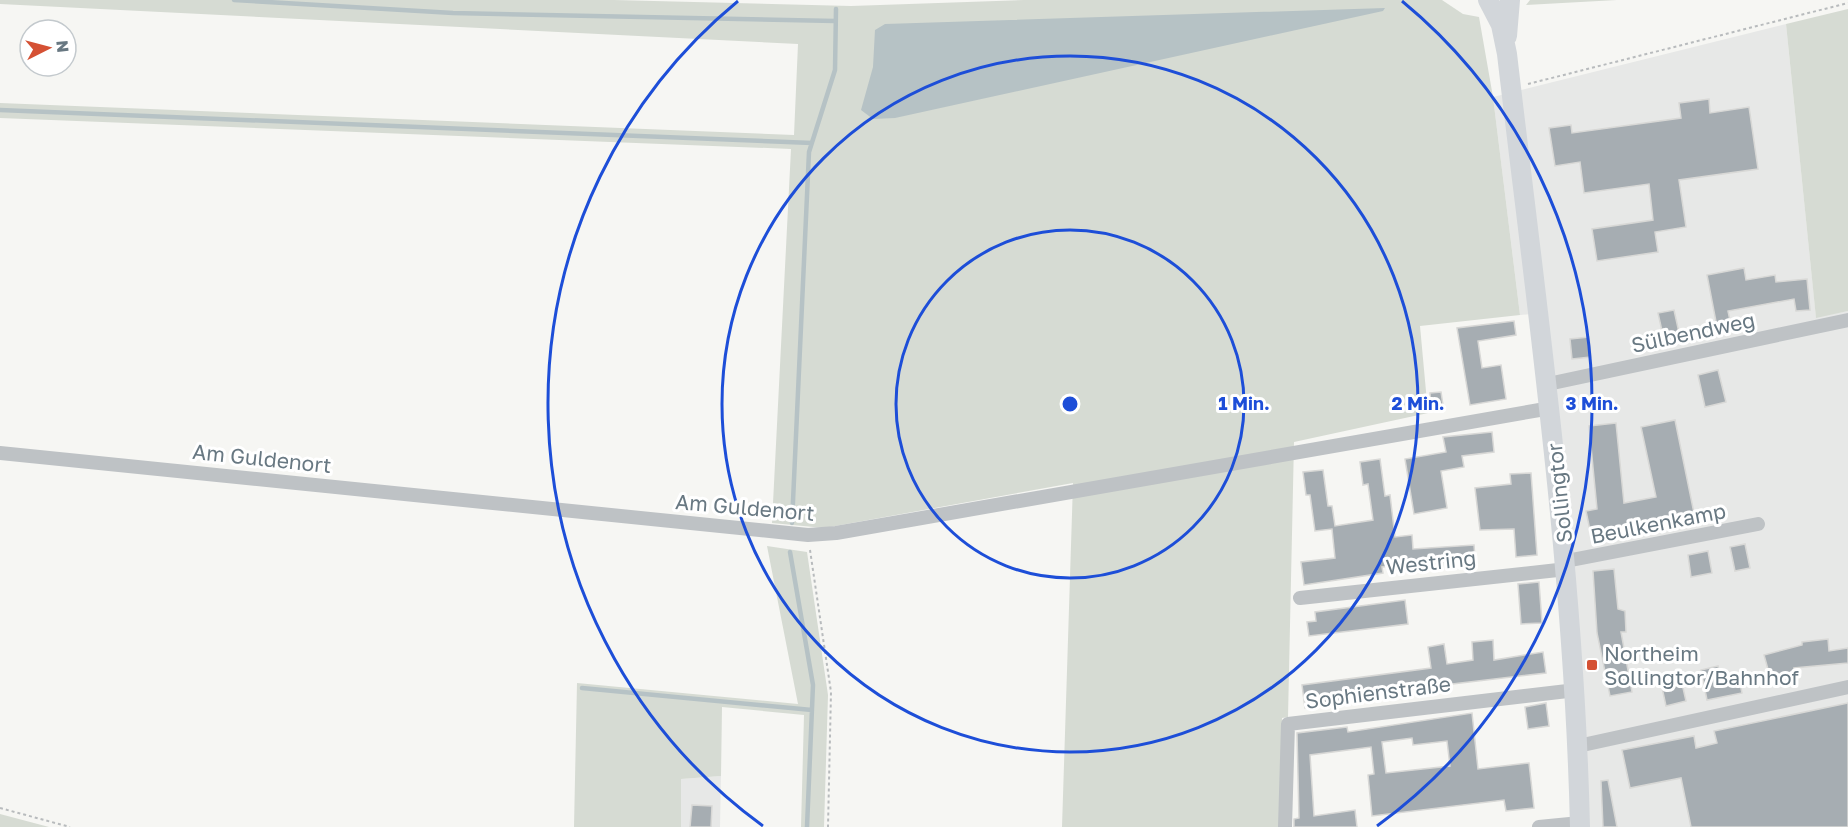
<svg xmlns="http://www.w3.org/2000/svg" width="1848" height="827" font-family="'Golos Text',sans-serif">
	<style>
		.built { fill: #e7e8e7 }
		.green { fill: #d6dbd3 }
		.water { fill: #b6c2c5 }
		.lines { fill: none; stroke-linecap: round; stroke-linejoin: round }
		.stream { stroke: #b6c2c5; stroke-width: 4.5 }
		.building { fill: #a6adb2; stroke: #d8d8d6; stroke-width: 1.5; fill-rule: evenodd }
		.path { stroke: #b8bbbd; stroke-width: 2; stroke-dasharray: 3 3; stroke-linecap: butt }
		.street { stroke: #bec2c5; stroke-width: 14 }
		.secondary { stroke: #d2d6da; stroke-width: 20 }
		.ring { fill: none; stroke: #1d4ed8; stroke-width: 3 }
		.poi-dot { fill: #d55134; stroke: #fff; stroke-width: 2 }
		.labels { text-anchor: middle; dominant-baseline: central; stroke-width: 6; stroke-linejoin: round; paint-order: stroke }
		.street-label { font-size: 21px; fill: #687882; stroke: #fff }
		.poi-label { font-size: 21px; fill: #687882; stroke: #fff; text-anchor: start }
		.centre { fill: #1d4ed8; stroke: #fff; stroke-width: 3 }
		.ring-label { font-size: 18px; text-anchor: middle; font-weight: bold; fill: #1d4ed8; stroke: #fff; stroke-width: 6; stroke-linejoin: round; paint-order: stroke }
	</style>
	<rect width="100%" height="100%" fill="#f6f6f3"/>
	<path class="built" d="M1786,24L1816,317L1848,311V827H1584L1543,313L1520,315L1493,97Z
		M721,776L720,827H681V779Z"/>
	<path class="green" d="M0,0H614L851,6L1024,0H1442L1463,14L1479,17L1493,97L1520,315L1420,326L1428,413L1294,442L1288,717L1282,718L1280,827H1062L1073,483L824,528L772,523L791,149L0,118V103L794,135L798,44L0,4Z
		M1530,0H1617L1526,5Z
		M1848,9V311L1816,318L1786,24Z
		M767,546L807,552L828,695L824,827H801L804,715L722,707L721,776L681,779V827H574L577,683L798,704Z
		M0,814L49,827H0Z"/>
	<path class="water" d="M1385,8L1383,11L895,118L873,119L861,110L873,67L875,30L885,24Z"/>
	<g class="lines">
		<path class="stream" d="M234,0L453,13L835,21
			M0,110L812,143
			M792,523L809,152L835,70L836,9
			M790,552L813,685L807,827
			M582,688L812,710"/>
	</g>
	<path class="building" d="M1709,99L1710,113L1749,107L1758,169L1679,180L1686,227L1655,232L1658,252L1597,261L1592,229L1653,220L1649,184L1584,193L1580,162L1555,166L1549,128L1571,125L1572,133L1681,118L1679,103Z
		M1744,268L1746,280L1775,275L1776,282L1807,279L1810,310L1796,311L1794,299L1728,311L1731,325L1717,327L1707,275Z
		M1674,310L1680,337L1664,340L1658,313Z
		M1514,321L1516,335L1478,341L1482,368L1501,365L1506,399L1470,405L1457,328Z
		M1589,337L1591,357L1572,359L1570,339Z
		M1718,370L1726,402L1705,407L1698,375Z
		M1441,392L1443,405L1431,407L1430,393Z
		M1675,420L1695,518L1592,540L1586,511L1597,509L1589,426L1616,423L1624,503L1656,497L1641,427Z
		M1492,432L1494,452L1462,456L1464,467L1441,471L1447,508L1414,514L1405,459L1446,452L1443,437Z
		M1380,459L1385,496L1390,495L1395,537L1412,535L1413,549L1474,545L1475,557L1443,560V567L1416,570L1415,564L1382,567L1383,573L1304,585L1301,562L1335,558L1332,529L1315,531L1310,495H1306L1303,472L1323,470L1328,506H1332L1335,526L1373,520L1368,484L1363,485L1360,462Z
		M1531,473L1537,555L1516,557L1514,529L1480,530L1475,488L1511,484L1510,474Z
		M1745,544L1750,568L1735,571L1730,547Z
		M1708,551L1712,573L1691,577L1688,555Z
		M1614,569L1618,609L1625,611L1626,632H1621L1632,692L1610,696L1597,633L1593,571Z
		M1539,582L1542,623L1521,624L1518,584Z
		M1405,600L1408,624L1309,636L1307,622L1316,621L1315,612Z
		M1828,639L1829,651L1848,648V663L1794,668L1795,673L1771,680L1764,655L1802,645V642Z
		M1493,640L1494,660L1543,652L1546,673L1360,695L1361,701L1305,708L1302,685L1431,668L1428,647L1444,644L1447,664L1473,660L1472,642Z
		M1718,666L1720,677L1738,674L1742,693L1707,700L1701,670Z
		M1681,679L1686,701L1666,706L1661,683Z
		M1546,703L1549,726L1528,729L1525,707Z
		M1848,703V827H1691L1681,778L1630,788L1622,750L1694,736L1696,748L1717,743L1714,731Z
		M1472,713L1478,769L1529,763L1534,808L1506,811L1504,800L1372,816L1368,775L1374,774L1371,747L1310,755L1314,816L1355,810L1357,827H1294V819L1299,818L1297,733L1347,727L1348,732ZM1412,738L1413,745L1447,741L1450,766L1386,773L1382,742Z
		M1608,780L1617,827H1603L1601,781Z
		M692,805L712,806L711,827H690Z"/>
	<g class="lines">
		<path class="path" d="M1528,84L1848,3
			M810,550L831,692L828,827
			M0,808L70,827"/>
		<path class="street" d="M1548,384L1848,320
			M0,453L808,535L836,533L1551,408
			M1566,561L1758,524
			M1300,598L1567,569
			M1578,746L1848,687
			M1285,827L1288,724L1576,690
			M1539,827L1580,823"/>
		<path class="secondary" d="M1488,0L1501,25L1507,54C1537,311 1574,567 1580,827
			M1507,36L1510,0"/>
	</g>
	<g class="ring">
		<circle cx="1070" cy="404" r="174"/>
		<circle cx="1070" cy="404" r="348"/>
		<path d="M763 826A522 522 0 0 1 738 1M1402 1A522 522 0 0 1 1377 826"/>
	</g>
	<rect class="poi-dot" x="1586" y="659" width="12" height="12" rx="3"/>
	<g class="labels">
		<g class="street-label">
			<text transform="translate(1693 332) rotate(-12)">Sülbendweg</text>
			<text transform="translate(262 458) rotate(6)">Am Guldenort</text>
			<text transform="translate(1559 493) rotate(-96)">Sollingtor</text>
			<text transform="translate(745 507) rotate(5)">Am Guldenort</text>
			<text transform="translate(1658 523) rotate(-11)">Beulkenkamp</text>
			<text transform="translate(1431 562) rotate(-6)">Westring</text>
			<text transform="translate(1378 692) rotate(-7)">Sophienstraße</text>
		</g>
		<g class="poi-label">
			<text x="1604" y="653">Northeim<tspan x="1604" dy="24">Sollingtor/Bahnhof</tspan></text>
		</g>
	</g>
	<circle cx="1070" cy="404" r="9" class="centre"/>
	<g class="ring-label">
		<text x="1244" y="410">1 Min.</text>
		<text x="1418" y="410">2 Min.</text>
		<text x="1592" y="410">3 Min.</text>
	</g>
	<g transform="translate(48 48) rotate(84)"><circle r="28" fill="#ffffff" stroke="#c3c9cd" stroke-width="1.5"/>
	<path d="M0-4.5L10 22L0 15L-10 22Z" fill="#d55134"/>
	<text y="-9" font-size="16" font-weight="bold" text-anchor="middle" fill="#687882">N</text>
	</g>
</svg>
